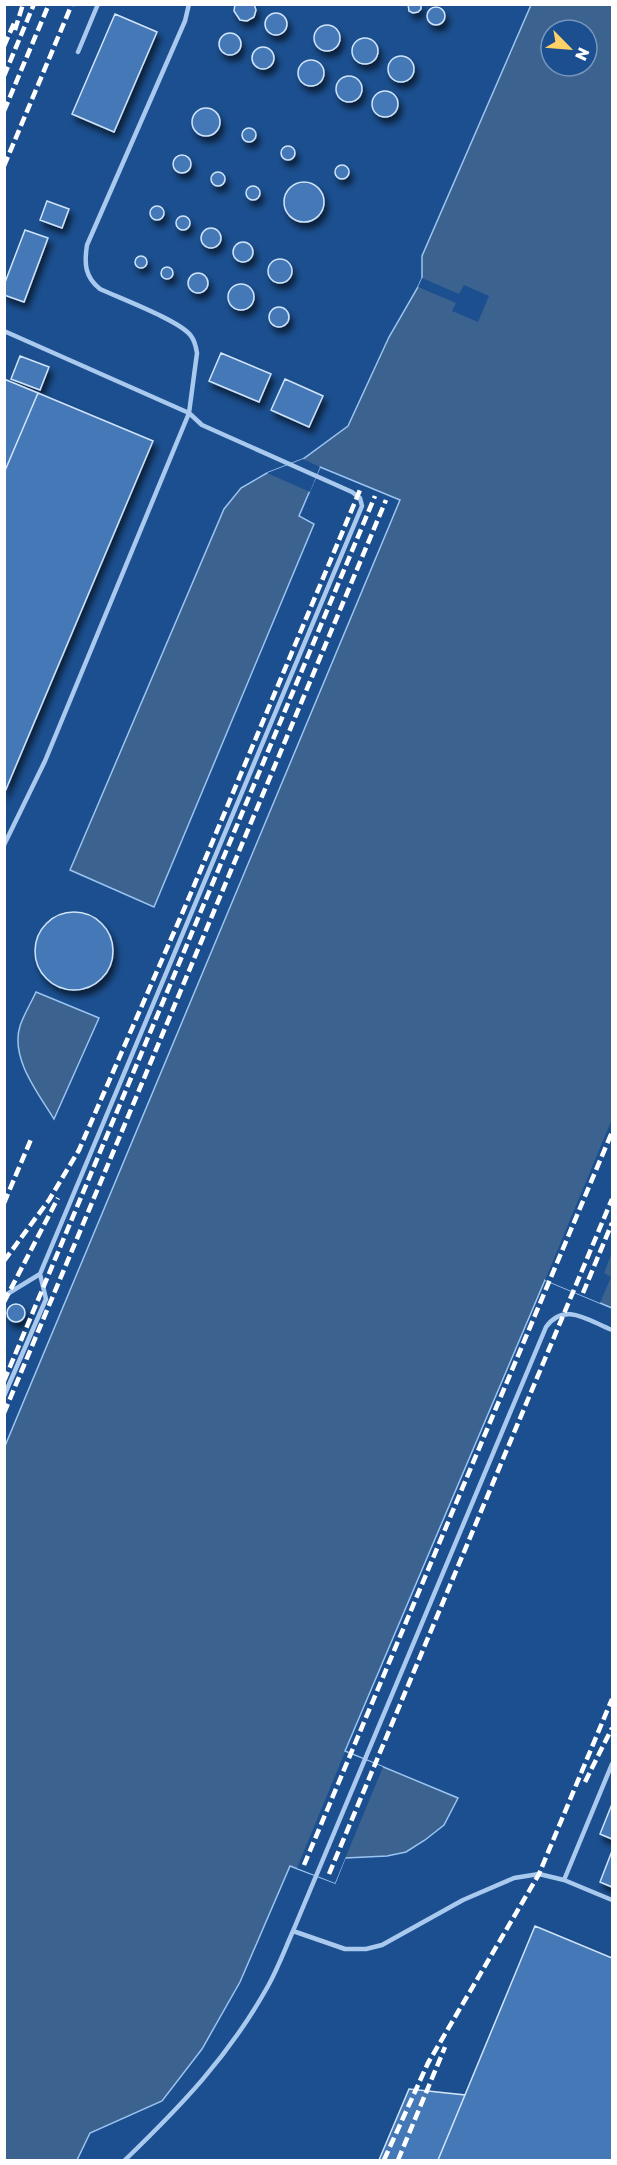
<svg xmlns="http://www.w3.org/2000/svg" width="617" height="2165" font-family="'Golos Text',sans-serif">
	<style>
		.water { fill: #3c6290; stroke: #9cc4f0; stroke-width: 1.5; fill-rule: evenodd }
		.pier { fill: #1b4f8f }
		.building { fill: #4478b7; stroke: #cfe3fa; stroke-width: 1.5; filter: url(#shadow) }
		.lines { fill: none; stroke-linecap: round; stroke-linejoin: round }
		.service { stroke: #a9c9ee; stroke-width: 4.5 }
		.rail { stroke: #fff; stroke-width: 4.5; stroke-dasharray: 10 4.5; stroke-linecap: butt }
	</style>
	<defs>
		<filter id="shadow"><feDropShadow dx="3.5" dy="6" stdDeviation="3" flood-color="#0009"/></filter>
	</defs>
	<rect width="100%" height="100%" fill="#1b4f8f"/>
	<path class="water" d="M531,5H612V1308L545,1280L345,1751L458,1798L444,1825L425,1840L406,1852L387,1856L345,1858L335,1883L290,1866L240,1982L202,2049L162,2101L90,2133L77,2160H5V1446L400,500L320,467L299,516L314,524L154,907L70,870L224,509L241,488L267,473L303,459L348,426L389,337L418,287L422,278V256ZM551,30H587V66H551Z
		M36,992L99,1018L54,1119C38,1093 10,1058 20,1026C24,1014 31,1003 36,992Z"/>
	<path class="pier" d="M422,278L459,294L464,285L489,296L478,322L452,311L456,303L418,287Z
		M303,459L320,467L310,492L267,473Z
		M612,1119V1252L604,1273L611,1277L600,1303L545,1280Z
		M345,1752L383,1767L335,1883L297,1868Z"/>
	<path class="building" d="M235,4H254L256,10L254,17L247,21L240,20L234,11Z
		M408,4H421V9L418,12L413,13L409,11Z
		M427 16a9 9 0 1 1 18 0a9 9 0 1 1-18 0Z
		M265 24a11 11 0 1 1 22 0a11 11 0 1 1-22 0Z
		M115,14L157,32L114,132L72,114Z
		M314 38a13 13 0 1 1 26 0a13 13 0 1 1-26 0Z
		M219 44a11 11 0 1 1 22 0a11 11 0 1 1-22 0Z
		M352 51a13 13 0 1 1 26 0a13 13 0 1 1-26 0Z
		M252 58a11 11 0 1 1 22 0a11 11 0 1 1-22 0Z
		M388 69a13 13 0 1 1 26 0a13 13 0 1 1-26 0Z
		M298 73a13 13 0 1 1 26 0a13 13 0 1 1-26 0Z
		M336 89a13 13 0 1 1 26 0a13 13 0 1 1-26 0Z
		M372 104a13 13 0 1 1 26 0a13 13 0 1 1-26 0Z
		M192 122a14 14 0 1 1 28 0a14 14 0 1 1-28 0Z
		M242 135a7 7 0 1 1 14 0a7 7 0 1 1-14 0Z
		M281 153a7 7 0 1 1 14 0a7 7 0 1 1-14 0Z
		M173 164a9 9 0 1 1 18 0a9 9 0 1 1-18 0Z
		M335 172a7 7 0 1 1 14 0a7 7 0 1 1-14 0Z
		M211 179a7 7 0 1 1 14 0a7 7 0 1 1-14 0Z
		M284 202a20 20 0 1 1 40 0a20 20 0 1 1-40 0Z
		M246 193a7 7 0 1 1 14 0a7 7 0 1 1-14 0Z
		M47,201L69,209L62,228L40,220Z
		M150 213a7 7 0 1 1 14 0a7 7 0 1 1-14 0Z
		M176 223a7 7 0 1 1 14 0a7 7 0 1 1-14 0Z
		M201 238a10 10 0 1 1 20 0a10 10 0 1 1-20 0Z
		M25,230L48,238L24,302L4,295V285Z
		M233 252a10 10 0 1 1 20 0a10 10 0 1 1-20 0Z
		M135 262a6 6 0 1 1 12 0a6 6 0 1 1-12 0Z
		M268 271a12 12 0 1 1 24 0a12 12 0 1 1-24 0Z
		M161 273a6 6 0 1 1 12 0a6 6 0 1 1-12 0Z
		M188 283a10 10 0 1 1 20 0a10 10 0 1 1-20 0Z
		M228 297a13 13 0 1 1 26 0a13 13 0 1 1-26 0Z
		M269 317a10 10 0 1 1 20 0a10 10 0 1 1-20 0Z
		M221,353L271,374L259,402L209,381Z
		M20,356L49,367L40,390L11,379Z
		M4,379L38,393L4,473Z
		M285,379L323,396L309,427L271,410Z
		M38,393L153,441L4,794V473Z
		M35 951a39 39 0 1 1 78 0a39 39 0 1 1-78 0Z
		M7 1313a9 9 0 1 1 18 0a9 9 0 1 1-18 0Z
		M612,1804V1839L600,1834Z
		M612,1851V1887L600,1882Z
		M535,1926L612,1958V2160H438Z
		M409,2089L465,2095L438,2160H379Z"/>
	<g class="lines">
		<path class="service" d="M78,52L98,4
			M4,331L189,413L45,761L4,845
			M4,1296L40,1274
			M612,1330C589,1321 564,1301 546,1327L293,1931L345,1949H366L382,1945L463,1900L514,1878L539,1874L564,1880L612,1900
			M4,1396L46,1299L40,1274L362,506L360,498L352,492L202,425L189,413L197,353C196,347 195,341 191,336C181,321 119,298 100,289C85,277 84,264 87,245L185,21L189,4
			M564,1880L612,1764
			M125,2160C182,2105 229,2056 268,1986C278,1968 285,1949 293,1931"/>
		<path class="rail" d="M15,30L23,4
			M4,46L15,21
			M4,76L34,4
			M4,111L49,4
			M4,166L72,4
			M4,1203L32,1137
			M4,1261L49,1200L79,1150L188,900L360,490
			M583,1293L612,1223
			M4,1302L58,1198
			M4,1381L375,496
			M4,1413L386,500
			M585,1782L612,1728
			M304,1865L612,1132
			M329,1874L612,1199
			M384,2160L428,2063L539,1874L612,1699
			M398,2160L445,2047"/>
	</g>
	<rect width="617" height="2165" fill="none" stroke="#ffffff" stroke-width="12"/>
	<g transform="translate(569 48) rotate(115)"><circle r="28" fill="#1b4f8f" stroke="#7695bc" stroke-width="1.5"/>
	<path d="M0-4.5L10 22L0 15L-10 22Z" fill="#ffd166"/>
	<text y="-9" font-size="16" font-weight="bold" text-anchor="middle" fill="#ffffff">N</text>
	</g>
</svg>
